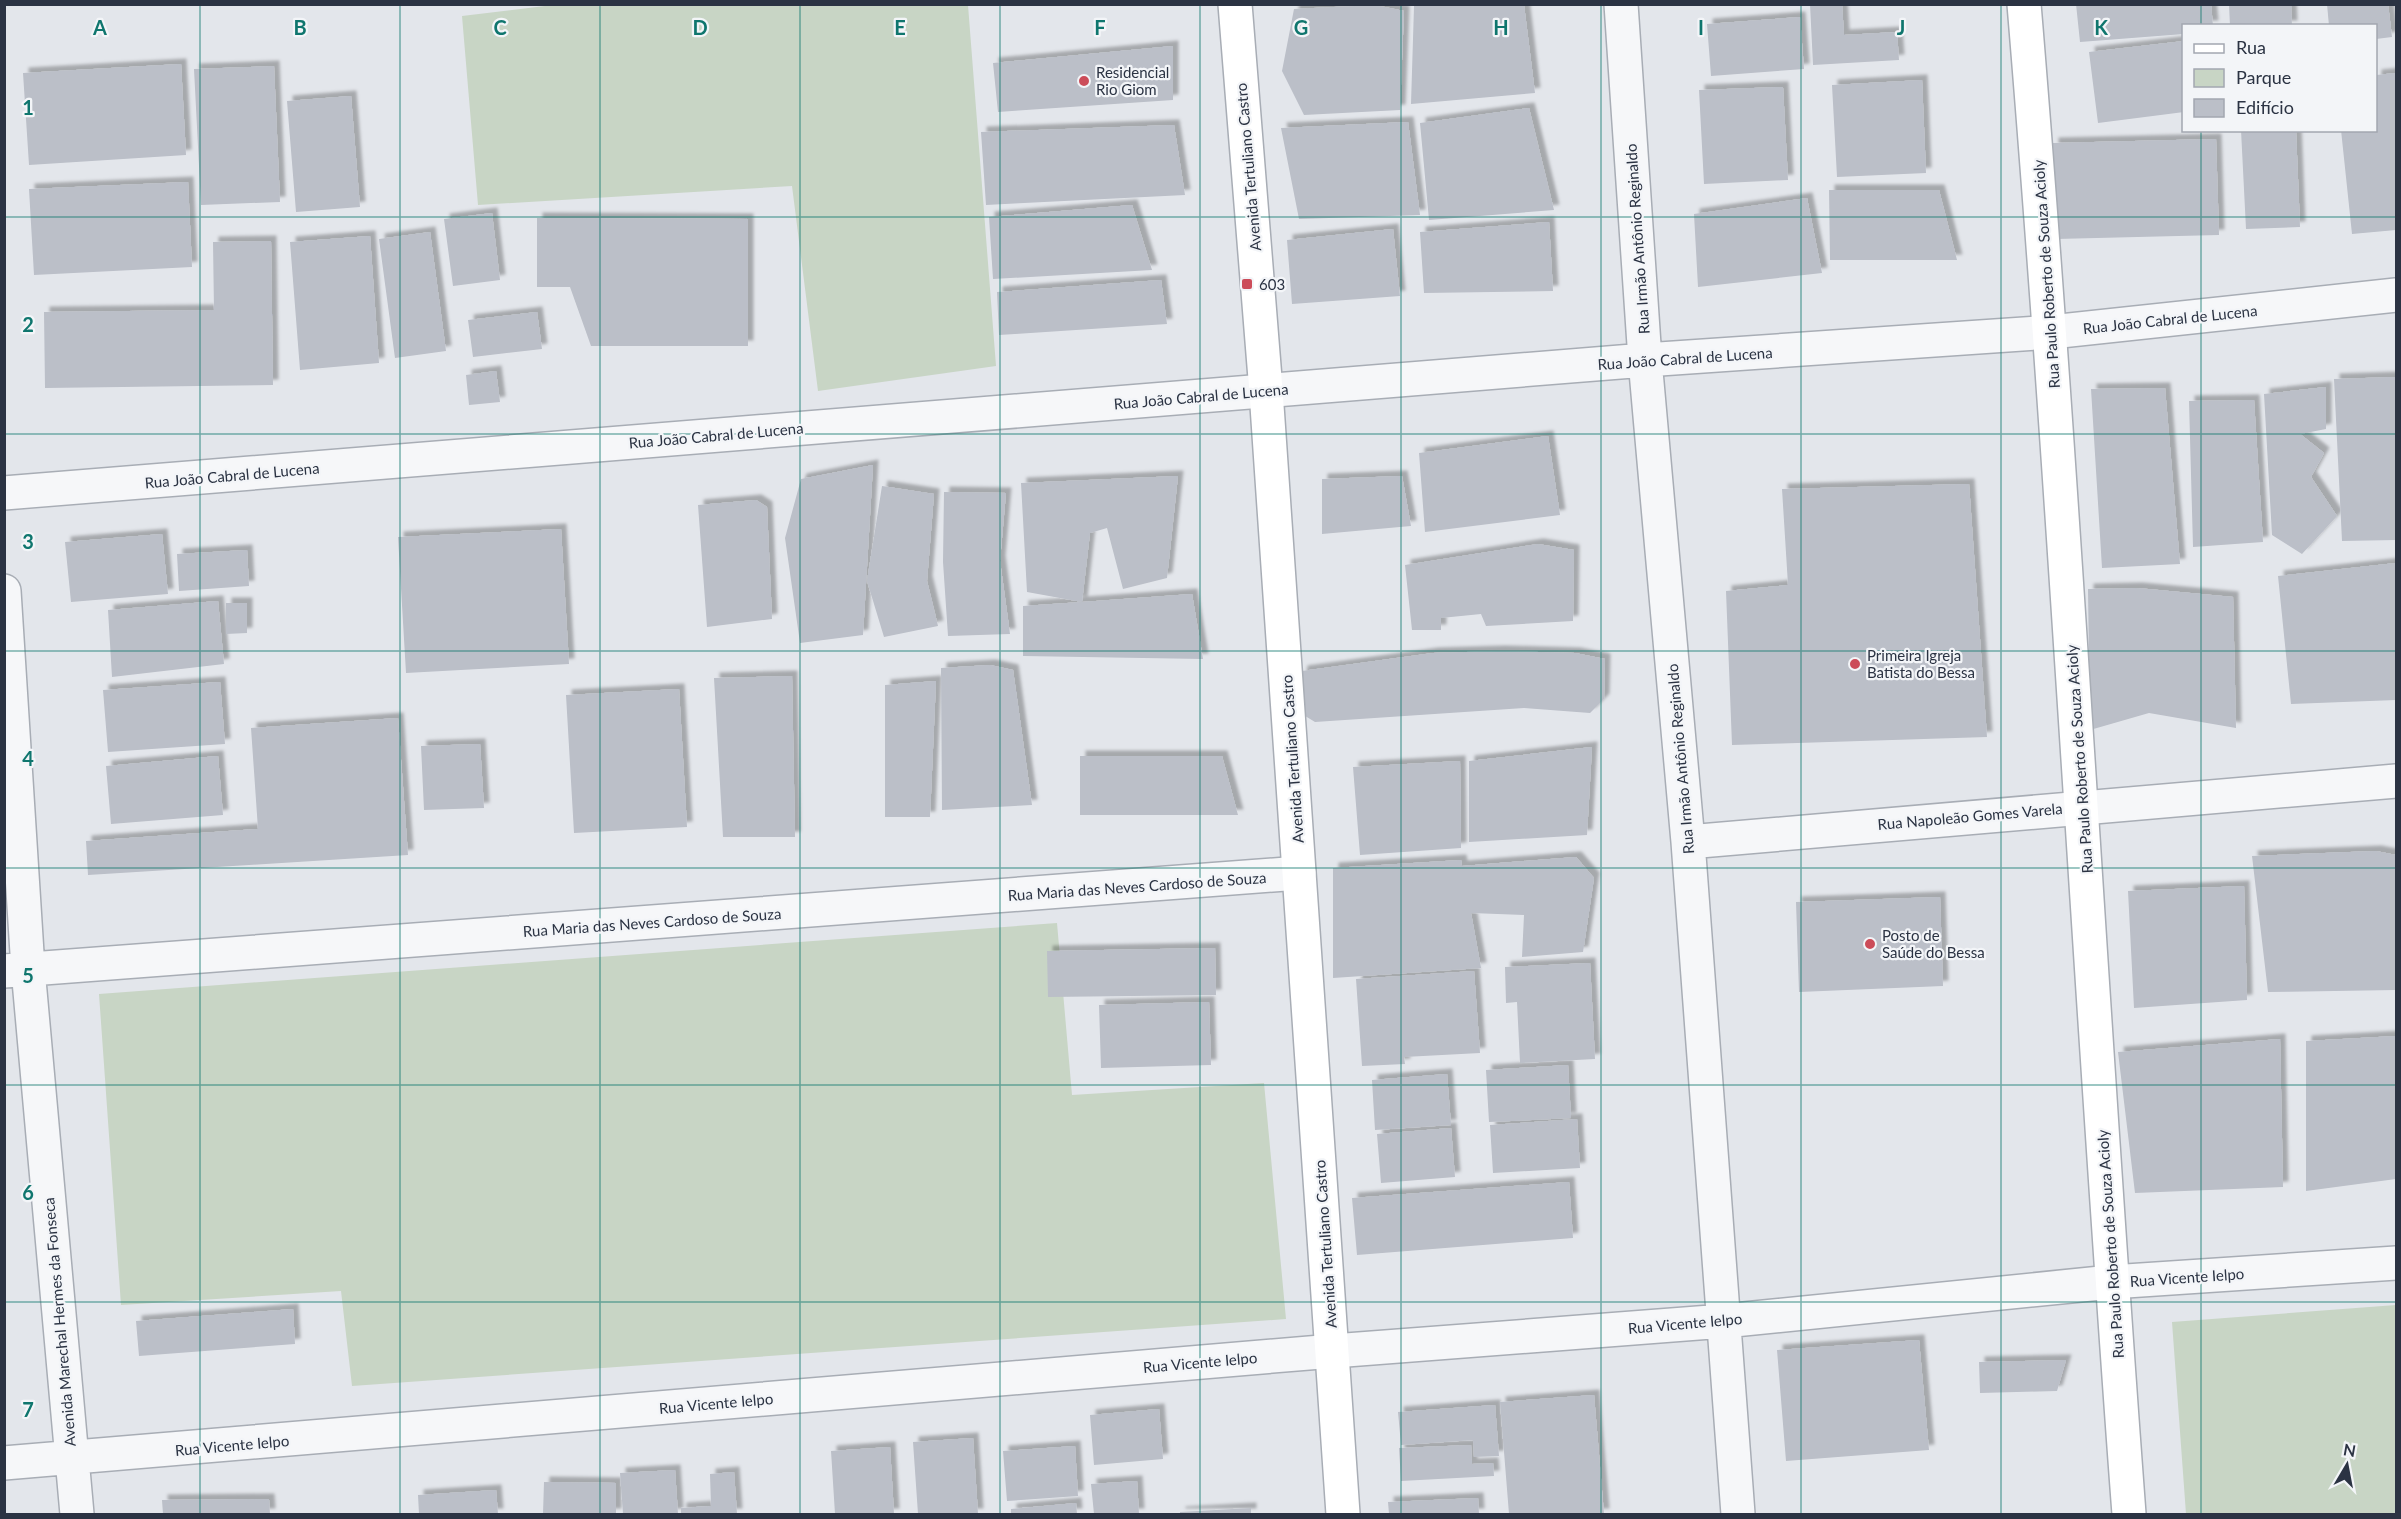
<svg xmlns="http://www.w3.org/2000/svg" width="2401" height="1519" font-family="Lato,sans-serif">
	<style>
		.green { fill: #c8d5c5 }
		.building { fill: #bbbfc8; filter: url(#shadow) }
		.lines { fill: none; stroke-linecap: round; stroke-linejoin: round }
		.street-casing { stroke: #a8adb5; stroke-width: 36 }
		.secondary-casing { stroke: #a8adb5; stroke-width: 36 }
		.street { stroke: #f6f7f9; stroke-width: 33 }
		.secondary { stroke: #fff; stroke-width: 33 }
		.grid { fill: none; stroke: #0f766e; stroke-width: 1.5; stroke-opacity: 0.55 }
		.poi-dot { fill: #cc4c59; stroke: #f3f5f8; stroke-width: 2 }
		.labels { text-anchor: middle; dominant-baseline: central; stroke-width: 4.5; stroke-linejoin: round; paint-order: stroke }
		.poi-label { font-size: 15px; fill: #2b3343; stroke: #f3f5f8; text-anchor: start }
		.street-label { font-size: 15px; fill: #2b3343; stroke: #f3f5f8 }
		.grid-label { font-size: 20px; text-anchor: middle; font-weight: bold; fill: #0f766e; stroke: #f3f5f8; stroke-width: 4.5; stroke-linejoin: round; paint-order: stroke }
	</style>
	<defs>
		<filter id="shadow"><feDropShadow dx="5.5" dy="-5.5" stdDeviation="1.5" flood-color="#0004"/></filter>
	</defs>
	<rect width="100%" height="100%" fill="#e3e6eb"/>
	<path class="green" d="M553,5H968L996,366L818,391L792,186L478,205L462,16Z
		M1057,923L1072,1095L1264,1083L1286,1319L352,1386L341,1291L121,1305L99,994Z
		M2396,1305V1514H2186L2172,1322Z"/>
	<path class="building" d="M1810,4H1842L1844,35L1897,32L1899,60L1813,65Z
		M2076,4H2211L2213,26H2184V34L2080,42Z
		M2229,4H2291L2292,26H2230Z
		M2327,4H2388L2392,37L2376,39V26H2329Z
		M1375,5L1404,11L1400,110L1304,115L1282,71L1294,9Z
		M1524,5L1535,93L1411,104L1414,6Z
		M1800,17L1804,69L1711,76L1707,24Z
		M2184,41V112L2098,123L2089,52Z
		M1173,46V100L998,112L993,63Z
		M181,64L186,155L29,165L23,73Z
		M274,66L280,202L201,205L194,69Z
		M2396,73V230L2352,234L2341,130H2376V75Z
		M1922,80L1926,173L1837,177L1832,85Z
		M1783,87L1788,180L1704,184L1699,90Z
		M351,96L360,207L296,212L287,101Z
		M1529,108L1554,210L1429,220L1420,123Z
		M1408,122L1420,215L1299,219L1281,128Z
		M1174,125L1185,195L986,205L981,132Z
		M2241,130H2296L2300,227L2246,229Z
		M2216,139L2219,235L2056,239L2053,143Z
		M188,182L192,267L34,275L29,189Z
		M1829,190H1939L1957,260H1830Z
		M1807,198L1822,273L1698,287L1694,214Z
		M1132,205L1152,270L993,279L989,217Z
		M492,213L500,280L453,286L444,219Z
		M537,218L748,219V346H591L570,287H537Z
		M1549,222L1553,291L1424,293L1420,232Z
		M1393,229L1400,296L1292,304L1287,240Z
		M430,232L446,351L395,358L379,239Z
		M370,236L379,363L300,370L290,242Z
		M271,241L273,385L45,388L44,312L214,310L213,242Z
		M1161,280L1167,324L999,335L997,292Z
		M537,312L542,349L473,357L468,320Z
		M496,371L500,402L469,405L466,375Z
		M2396,377V540L2342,541L2334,379Z
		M2326,387V429L2300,434L2324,453L2311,477L2337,516L2302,554L2272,535L2264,394Z
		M2165,388L2180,564L2102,568L2091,389Z
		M2254,400L2263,542L2193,547L2189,401Z
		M1548,436L1560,515L1425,532L1419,453Z
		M873,465L863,635L800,643L785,538L801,479Z
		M1178,476L1167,578L1123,589L1107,528L1090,533L1082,602L1192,594L1203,659L1023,656V606L1082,602L1027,592L1021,483Z
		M1402,476L1411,526L1322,534V479Z
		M1969,484L1987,737L1732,745L1726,591L1788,585L1782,489Z
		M882,486L934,494L927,581L938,626L884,637L867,581Z
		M944,492L1006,493L1000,561L1010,634L948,636L943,562Z
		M756,500L767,507L772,619L707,627L698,505Z
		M561,529L569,664L406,673L398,537Z
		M162,534L168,594L71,602L65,542Z
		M1538,544L1574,550L1573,621L1486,626L1481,614L1441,618V630H1412L1405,565Z
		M247,550L249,586L179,591L177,554Z
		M2396,563V700L2291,704L2278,576Z
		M2137,588L2233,597L2236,728L2149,713L2090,730L2088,589Z
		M218,601L224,664L112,677L108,610Z
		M226,603H247V633L226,634Z
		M1500,651L1575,653L1605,659L1604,699L1590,713L1524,708L1315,722L1297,711L1302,671L1433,653Z
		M990,665L1013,670L1032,805L942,810L941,668Z
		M792,676L795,837H723L714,678Z
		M936,681L930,817H885V685Z
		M220,682L225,744L108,752L103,690Z
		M679,689L687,827L574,833L566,695Z
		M398,718L408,855L88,875L86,841L258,829L251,728Z
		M480,744L484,808L424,810L421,746Z
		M1592,747L1587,835L1469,842V761Z
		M218,756L223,815L111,824L106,766Z
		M1080,756H1222L1238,815H1080Z
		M1460,761L1461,848L1360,855L1353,767Z
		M2376,851L2396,855V990L2268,992L2252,856Z
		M1576,857L1594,878L1583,952L1522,957L1524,915L1471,913L1481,968L1333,978V868L1461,860L1462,866Z
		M2244,886L2247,1000L2134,1008L2128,891Z
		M1940,897L1943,986L1799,992L1796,902Z
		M1215,948L1216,995L1048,997L1047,951Z
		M1590,963L1595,1059L1520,1063L1517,1002L1506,1003L1505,967Z
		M1474,971L1480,1053L1404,1057L1405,1064L1362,1066L1356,979Z
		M1209,1002L1211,1065L1101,1068L1099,1005Z
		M2396,1036V1179L2306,1191V1041Z
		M2280,1039L2283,1187L2135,1193L2118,1052Z
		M1568,1065L1571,1118L1489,1122L1486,1070Z
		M1447,1074L1451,1125L1375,1130L1372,1080Z
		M1577,1119L1580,1168L1493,1173L1490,1125Z
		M1451,1128L1455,1177L1381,1183L1377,1134Z
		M1569,1182L1573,1238L1357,1255L1352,1198Z
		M293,1309L295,1344L139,1356L136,1321Z
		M1919,1340L1929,1450L1786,1461L1777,1350Z
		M2066,1360L2057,1391L1980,1393L1979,1362Z
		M1594,1395L1604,1514H1509L1500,1402Z
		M1495,1405L1499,1456L1474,1457L1473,1440L1401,1445L1398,1412Z
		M1159,1409L1163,1459L1094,1465L1090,1415Z
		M973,1438L978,1514H918L913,1442Z
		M1471,1445L1472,1464L1493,1463L1494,1476L1401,1481L1399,1448Z
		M1075,1446L1078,1496L1007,1501L1003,1451Z
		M890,1447L894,1514H835L831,1451Z
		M675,1470L678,1514H623L620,1473Z
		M734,1472L737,1514H681V1508L711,1506L710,1474Z
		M1137,1481L1139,1514H1094L1091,1484Z
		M544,1482L616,1483V1514H543Z
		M496,1490L498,1514H419L418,1495Z
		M1478,1498L1479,1514H1389L1388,1502Z
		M269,1499L270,1514H163L162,1500Z
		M1076,1503L1077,1514H1011V1509Z
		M1251,1508V1514H1180V1512Z"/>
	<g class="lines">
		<g class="street-casing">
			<path id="street" d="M1621,4L1645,360L1688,842L1738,1514
				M4,493L1645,360L2051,332L2396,295
				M4,591L28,969L77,1514
				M1688,842L2396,781
				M4,971L1299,873
				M4,1463L1333,1351L1724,1321L2111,1282L2396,1263"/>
		</g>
		<g class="secondary-casing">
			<path id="secondary" d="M1235,4L1266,391L1343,1514
				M2024,4C2066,507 2091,1011 2129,1514"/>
		</g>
		<use href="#street" class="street"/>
		<use href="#secondary" class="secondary"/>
	</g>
	<path class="grid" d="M200,4V1514M400,4V1514M600,4V1514M800,4V1514M1000,4V1514M1200,4V1514M1401,4V1514M1601,4V1514M1801,4V1514M2001,4V1514M2201,4V26M2201,130V1514M4,217H2396M4,434H2396M4,651H2396M4,868H2396M4,1085H2396M4,1302H2396"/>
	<g class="poi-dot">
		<circle cx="1084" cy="81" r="6"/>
		<rect x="1241" y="278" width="12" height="12" rx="3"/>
		<circle cx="1855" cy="664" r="6"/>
		<circle cx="1870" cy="944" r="6"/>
	</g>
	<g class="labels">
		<g class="poi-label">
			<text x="1096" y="72">Residencial<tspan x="1096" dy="17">Rio Giom</tspan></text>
			<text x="1259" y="284">603</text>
			<text x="1867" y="655">Primeira Igreja<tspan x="1867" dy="17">Batista do Bessa</tspan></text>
			<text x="1882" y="935">Posto de<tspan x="1882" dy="17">Saúde do Bessa</tspan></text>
		</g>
		<g class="street-label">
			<text transform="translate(1248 167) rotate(-95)">Avenida Tertuliano Castro</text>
			<text transform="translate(1637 239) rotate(-94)">Rua Irmão Antônio Reginaldo</text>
			<text transform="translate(2046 274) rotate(-94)">Rua Paulo Roberto de Souza Acioly</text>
			<text transform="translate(2170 319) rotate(-6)">Rua João Cabral de Lucena</text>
			<text transform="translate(1685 358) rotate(-4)">Rua João Cabral de Lucena</text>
			<text transform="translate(1201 396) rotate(-5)">Rua João Cabral de Lucena</text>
			<text transform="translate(716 435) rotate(-5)">Rua João Cabral de Lucena</text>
			<text transform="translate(232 475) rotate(-5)">Rua João Cabral de Lucena</text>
			<text transform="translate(1292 759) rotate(-94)">Avenida Tertuliano Castro</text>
			<text transform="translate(1680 759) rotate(-95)">Rua Irmão Antônio Reginaldo</text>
			<text transform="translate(2079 759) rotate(-94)">Rua Paulo Roberto de Souza Acioly</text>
			<text transform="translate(1970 816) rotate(-5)">Rua Napoleão Gomes Varela</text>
			<text transform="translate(1137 886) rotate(-4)">Rua Maria das Neves Cardoso de Souza</text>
			<text transform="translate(652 922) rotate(-4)">Rua Maria das Neves Cardoso de Souza</text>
			<text transform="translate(1325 1244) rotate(-94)">Avenida Tertuliano Castro</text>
			<text transform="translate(2110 1244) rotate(-94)">Rua Paulo Roberto de Souza Acioly</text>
			<text transform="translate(2187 1277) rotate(-4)">Rua Vicente Ielpo</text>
			<text transform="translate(59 1322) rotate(-95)">Avenida Marechal Hermes da Fonseca</text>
			<text transform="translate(1685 1323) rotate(-5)">Rua Vicente Ielpo</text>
			<text transform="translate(1200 1362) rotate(-5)">Rua Vicente Ielpo</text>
			<text transform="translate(716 1403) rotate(-5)">Rua Vicente Ielpo</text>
			<text transform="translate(232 1445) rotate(-5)">Rua Vicente Ielpo</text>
		</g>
	</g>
	<g class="grid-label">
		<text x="100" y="35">A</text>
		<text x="300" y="35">B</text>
		<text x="500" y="35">C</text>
		<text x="700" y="35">D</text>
		<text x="900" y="35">E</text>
		<text x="1100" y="35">F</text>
		<text x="1301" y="35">G</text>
		<text x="1501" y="35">H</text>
		<text x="1701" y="35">I</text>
		<text x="1901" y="35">J</text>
		<text x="2101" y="35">K</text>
		<text x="28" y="115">1</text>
		<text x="28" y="332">2</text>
		<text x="28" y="549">3</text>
		<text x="28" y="766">4</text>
		<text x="28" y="983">5</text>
		<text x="28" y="1200">6</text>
		<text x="28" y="1417">7</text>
	</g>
	<rect width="2401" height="1519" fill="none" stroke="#2b3343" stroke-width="12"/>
	<rect x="2182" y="24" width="195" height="108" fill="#f3f5f8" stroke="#a3a7b0" stroke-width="1.5"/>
	<rect x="2194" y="44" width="30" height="9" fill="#ffffff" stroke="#a3a7b0" stroke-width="1.5"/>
	<text x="2236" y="54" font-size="18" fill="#2b3343">Rua</text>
	<rect x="2194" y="69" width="30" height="18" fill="#c8d5c5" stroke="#a3a7b0" stroke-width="1.5"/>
	<text x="2236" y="84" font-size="18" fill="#2b3343">Parque</text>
	<rect x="2194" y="99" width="30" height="18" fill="#bbbfc8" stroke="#a3a7b0" stroke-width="1.5"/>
	<text x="2236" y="114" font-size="18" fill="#2b3343">Edifício</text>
	<g transform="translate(2347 1465) rotate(10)" stroke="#f3f5f8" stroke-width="4.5" paint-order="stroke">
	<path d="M0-4.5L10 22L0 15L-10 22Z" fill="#2b3343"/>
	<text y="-9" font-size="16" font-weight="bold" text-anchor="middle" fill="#2b3343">N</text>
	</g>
</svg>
